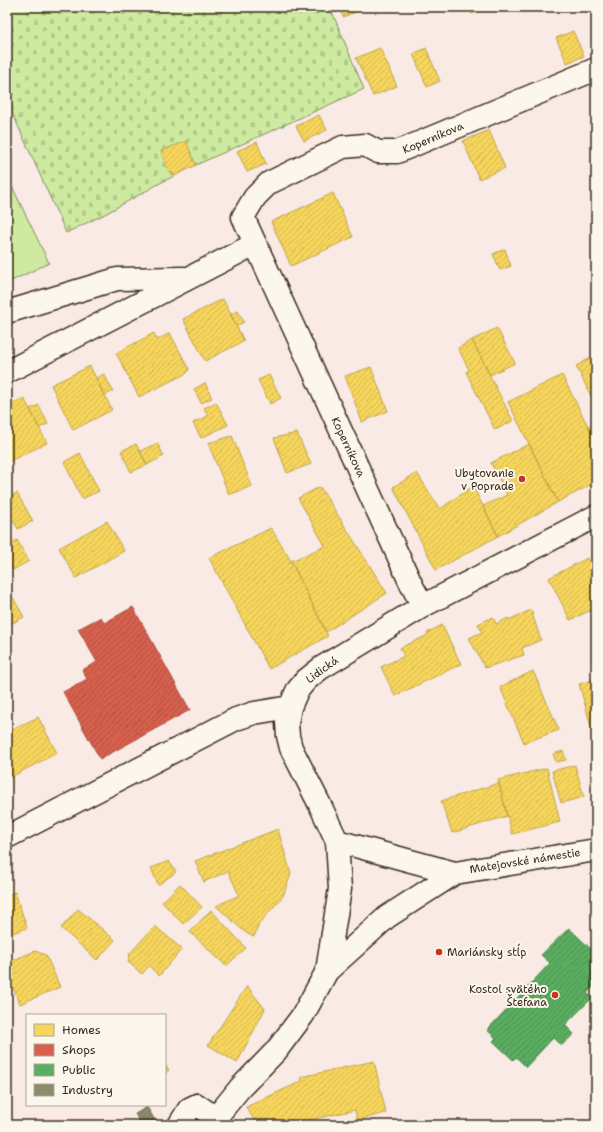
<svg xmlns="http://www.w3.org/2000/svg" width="603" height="1132" font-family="'Shantell Sans',sans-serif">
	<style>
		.cemetery { fill: url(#cemetery-stones); stroke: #848a5f }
		.park { fill: #ceeaa0; stroke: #848a5f }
		.homes { fill: url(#homes-hatch); stroke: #bea249 }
		.shops { fill: url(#shops-hatch); stroke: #a8503f }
		.public { fill: url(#public-hatch); stroke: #51864d }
		.industry { fill: url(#industry-hatch); stroke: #746f56 }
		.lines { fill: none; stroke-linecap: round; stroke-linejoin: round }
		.minor-casing { stroke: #3b2a1e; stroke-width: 25 }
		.minor { stroke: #fbf7ec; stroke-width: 22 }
		.poi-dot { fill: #c8321e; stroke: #fbf7ec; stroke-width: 1.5 }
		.labels { text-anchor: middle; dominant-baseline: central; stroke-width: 4; stroke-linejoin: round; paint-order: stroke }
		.street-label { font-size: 11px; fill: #3b2a1e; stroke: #fbf7ec }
		.poi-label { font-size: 11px; fill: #3b2a1e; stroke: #fbf7ec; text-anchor: end }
	</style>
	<defs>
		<pattern id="cemetery-stones" width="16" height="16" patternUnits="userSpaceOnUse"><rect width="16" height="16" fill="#ceeaa0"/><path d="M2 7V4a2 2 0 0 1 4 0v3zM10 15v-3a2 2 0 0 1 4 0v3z" fill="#b2c989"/></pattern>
		<pattern id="homes-hatch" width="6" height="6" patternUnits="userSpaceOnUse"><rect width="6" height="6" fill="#f6d55c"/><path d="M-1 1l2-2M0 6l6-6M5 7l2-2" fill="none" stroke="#d4b750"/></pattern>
		<pattern id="shops-hatch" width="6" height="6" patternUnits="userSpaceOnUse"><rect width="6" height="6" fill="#d6604d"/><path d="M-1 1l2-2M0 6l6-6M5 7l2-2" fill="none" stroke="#af4f3f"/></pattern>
		<pattern id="public-hatch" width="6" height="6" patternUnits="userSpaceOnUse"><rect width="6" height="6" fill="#5aae61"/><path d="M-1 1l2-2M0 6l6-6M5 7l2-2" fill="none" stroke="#4c8e4f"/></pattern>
		<pattern id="industry-hatch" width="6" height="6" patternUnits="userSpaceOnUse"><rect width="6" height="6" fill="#8c8c6e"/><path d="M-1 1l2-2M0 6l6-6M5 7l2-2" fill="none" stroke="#74735a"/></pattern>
	</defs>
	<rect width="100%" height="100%" fill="#f9eae5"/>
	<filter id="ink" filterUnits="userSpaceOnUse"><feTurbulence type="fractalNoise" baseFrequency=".025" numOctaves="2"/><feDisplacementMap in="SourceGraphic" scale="8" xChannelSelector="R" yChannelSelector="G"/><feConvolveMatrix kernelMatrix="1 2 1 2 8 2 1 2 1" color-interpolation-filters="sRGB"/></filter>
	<g filter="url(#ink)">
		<path class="cemetery" d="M7,7H330L364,89L196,165L162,182L105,214L66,233L7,101Z"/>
		<path class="park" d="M7,176L49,263L7,283Z"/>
		<path class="homes" d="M339,7H368L343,17Z
			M469,7H487L472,14Z
			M573,31L584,56L567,63L556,38Z
			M380,48L397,86L373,96L356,58Z
			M426,48L440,81L427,87L413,54Z
			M319,115L327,130L304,141L296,126Z
			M489,130L505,168L479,179L463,141Z
			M186,141L196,165L174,176L172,172H169L161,151Z
			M257,142L266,164L247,172L237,151Z
			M333,193L353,237L291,266L271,222Z
			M505,249L511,266L500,270L493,254Z
			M596,256V268L592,258Z
			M223,299L244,341L205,361L183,319Z
			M238,311L244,322L236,326L230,314Z
			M497,328L515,363L490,375L472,340Z
			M154,333L157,340L170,333L189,369L187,373L139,397L116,353Z
			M472,340L513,421L495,430L466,372L469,370L458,348Z
			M596,355V406L576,366Z
			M90,366L112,410L73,430L51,385Z
			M371,367L388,411L362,422L345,376Z
			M104,374L113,391L104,396L96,378Z
			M269,375L281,398L270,404L258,380Z
			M562,375L596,442V482L558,502L508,402Z
			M205,383L212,398L201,403L194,389Z
			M24,398L47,443L8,462L7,460V406Z
			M216,402L228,425L201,438L193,423L208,416L204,408Z
			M39,405L48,424L39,428L30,409Z
			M596,422V442L588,426Z
			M297,433L311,464L287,473L274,438Z
			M232,436L252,486L229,495L208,443Z
			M157,443L164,456L147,465L140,451Z
			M136,444L147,465L131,472L121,451Z
			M529,444L558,502L498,536L483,506L507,495L491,463Z
			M80,453L99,491L82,499L64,462Z
			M417,473L440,509L473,486L498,536L436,570L393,487Z
			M320,487L387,593L326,632L291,561L325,546L298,498Z
			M17,493L33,521L18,529L7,510V498Z
			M107,521L124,551L76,578L59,548Z
			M271,528L291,561L328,636L269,669L209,558Z
			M17,540L29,561L13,570L7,560V546Z
			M587,558L596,577V608L570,620L549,578Z
			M11,594L24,617L7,626V596Z
			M531,610L541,640L522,648L524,655L485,668L469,638L482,632L478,624L493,617L496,624L508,618V620Z
			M442,625L461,664L395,696L381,667L404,656L400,648L428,635L427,633Z
			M533,671L559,730L524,743L500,687Z
			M596,679V744L579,684Z
			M38,717L57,753L7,779V732Z
			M563,751L566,760L556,762L553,754Z
			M575,765L584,797L561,803L552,771Z
			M547,768L560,822L512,834L498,780Z
			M499,783L507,816L452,833L441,801Z
			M278,829L291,874L283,896L259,924L254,937L246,933L216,906L239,895L228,871L204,882L195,861Z
			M169,861L176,872L158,885L151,868Z
			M180,884L202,907L183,924L162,902Z
			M15,892L27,928L7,935V895Z
			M78,909L115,940L97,960L61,928Z
			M211,910L246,948L226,966L190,932Z
			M155,926L182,949L159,976L149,966L142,974L128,962L130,953Z
			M35,951L46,955L60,987L20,1004L7,974V971L11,961Z
			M247,986L265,1009L237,1063L208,1045Z
			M374,1061L386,1113L357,1120L355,1110L310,1120L298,1125H257L246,1107L302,1081L301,1077Z
			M165,1065L169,1070L165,1074Z"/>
		<path class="shops" d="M133,607L190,710L100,759L63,692L87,679L82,670L97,662L78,629L101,617L104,623Z"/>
		<path class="public" d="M569,928L596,954V984L587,993L592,998L565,1025L574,1034L562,1045L553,1038L526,1067L516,1057L513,1060L493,1041L496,1038L487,1030L550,963L541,955Z"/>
		<path class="industry" d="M147,1107L158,1125H141L135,1114Z"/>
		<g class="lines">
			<g class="minor-casing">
				<path id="minor" d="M7,312L117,279L184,278
					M7,372L255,244
					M423,606L412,586L243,217L255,197L269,183L343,147L365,145L378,152H397L596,69
					M7,837L236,719L254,713L290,707
					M337,841L455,873
					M327,971L387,917L455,873L596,850
					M179,1125L189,1109L197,1105L216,1118
					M210,1125L240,1088L276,1051L303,1015L327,971L340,889L337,841L320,805L291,748L288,736L287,723L290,707L297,691L306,680L321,668L423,606L596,516"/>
			</g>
			<use href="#minor" class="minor"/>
		</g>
	</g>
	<g class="poi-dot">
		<circle cx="522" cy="479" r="4"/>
		<circle cx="439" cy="952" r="4"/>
		<circle cx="555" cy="995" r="4"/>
	</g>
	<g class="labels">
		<g class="street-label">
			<text transform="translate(433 138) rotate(-23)">Koperníkova</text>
			<text transform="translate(348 447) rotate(65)">Koperníkova</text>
			<text transform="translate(322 670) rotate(-36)">Lidická</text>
			<text transform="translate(525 861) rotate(-9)">Matejovské námestie</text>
		</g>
		<g class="poi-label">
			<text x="514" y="473">Ubytovanie<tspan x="514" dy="13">v Poprade</tspan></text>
			<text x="447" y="952" text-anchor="start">Mariánsky stĺp</text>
			<text x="547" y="989">Kostol svätého<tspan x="547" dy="13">Štefana</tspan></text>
		</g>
	</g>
	<rect width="603" height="1132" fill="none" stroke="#fbf7ec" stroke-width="24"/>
	<rect x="12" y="12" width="579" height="1108" fill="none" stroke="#3b2a1e" stroke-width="1.5" filter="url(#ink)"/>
	<rect x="26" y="1014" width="140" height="92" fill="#fbf7ec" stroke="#aea59a"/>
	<rect x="34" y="1024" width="20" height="12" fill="#f6d55c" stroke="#aea59a"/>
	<text x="62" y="1034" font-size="12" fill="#3b2a1e">Homes</text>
	<rect x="34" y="1044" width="20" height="12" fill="#d6604d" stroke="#aea59a"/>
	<text x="62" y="1054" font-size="12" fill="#3b2a1e">Shops</text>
	<rect x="34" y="1064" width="20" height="12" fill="#5aae61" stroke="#aea59a"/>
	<text x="62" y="1074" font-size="12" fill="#3b2a1e">Public</text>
	<rect x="34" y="1084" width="20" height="12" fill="#8c8c6e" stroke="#aea59a"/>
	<text x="62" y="1094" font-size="12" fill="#3b2a1e">Industry</text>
</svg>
